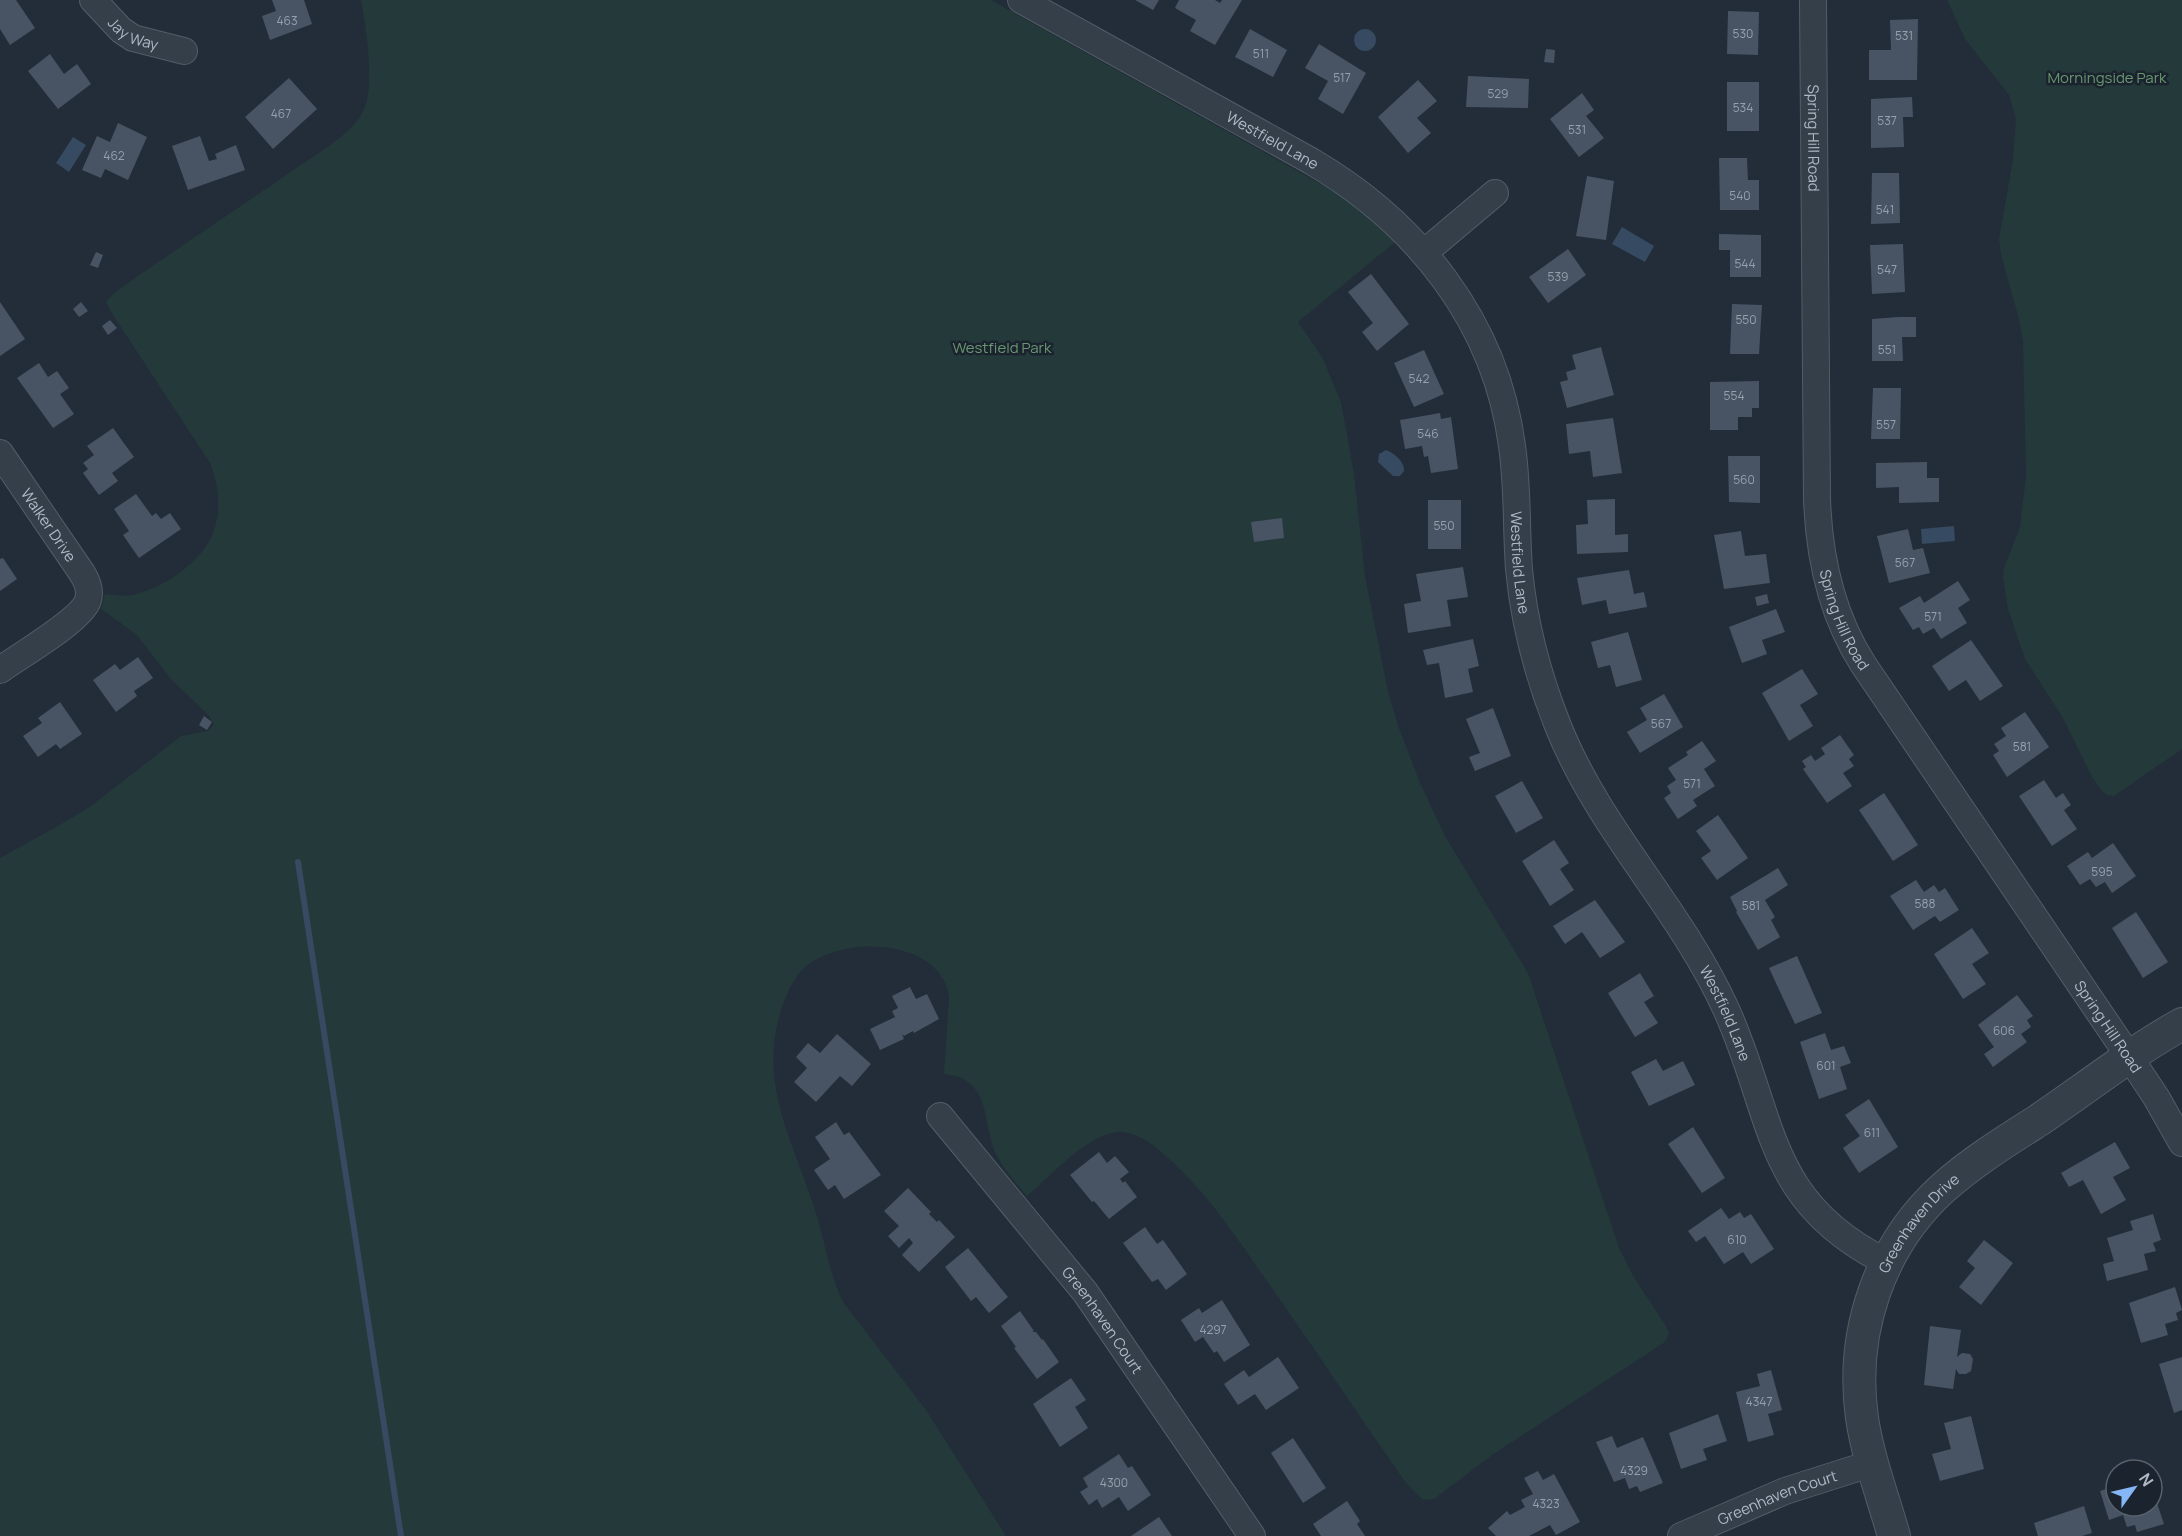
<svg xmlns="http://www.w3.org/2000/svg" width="2182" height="1536" font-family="Manrope,sans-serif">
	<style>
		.green { fill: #24393a }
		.water { fill: #364a61 }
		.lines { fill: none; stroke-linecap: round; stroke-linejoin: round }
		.stream { stroke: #364a61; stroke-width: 6 }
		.building { fill: #485463 }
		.minor-casing { stroke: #535d67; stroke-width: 28 }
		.tertiary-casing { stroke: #535d67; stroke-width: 34 }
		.minor { stroke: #353f4a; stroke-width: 26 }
		.tertiary { stroke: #353f4a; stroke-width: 32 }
		.labels { text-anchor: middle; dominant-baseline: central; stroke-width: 5; stroke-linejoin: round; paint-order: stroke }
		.number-label { font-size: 12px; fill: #96a0ad }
		.street-label { font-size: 15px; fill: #b0bac6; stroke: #1b242e }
		.park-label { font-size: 15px; fill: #689670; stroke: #1b242e }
	</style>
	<rect width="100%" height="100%" fill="#222d39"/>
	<path class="green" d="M361,0H991L1335,192L1362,211L1395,242L1298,322L1322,357L1341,402L1354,474L1365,576L1388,692L1399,728L1420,783L1445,836L1528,973L1619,1248L1633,1276L1666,1326L1669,1333L1665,1342L1492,1455L1434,1499L1423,1500L1406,1483C1359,1416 1314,1348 1267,1281C1237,1238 1206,1191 1167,1157C1154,1145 1137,1132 1119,1132C1088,1133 1050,1177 1027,1196C1016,1183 1004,1170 996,1154C982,1123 992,1078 944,1074L949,997C941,935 829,933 798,975C789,987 783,1002 779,1017C760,1088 794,1144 815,1210C825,1241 829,1273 843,1302L926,1410L1006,1536H0V858L58,826L91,806L181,736L208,731L214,724L208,715L171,679L136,634L101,609L105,594C116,595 126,597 137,594C167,586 207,558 215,527C221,505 218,483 210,463L111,312L106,302L114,293C173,251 233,212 292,171C313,156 354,134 364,109C375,85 366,26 361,0Z
		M1947,0H2182V749L2114,796L2107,795L2102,791L2092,777L2063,718L2025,659L2008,609L2003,577L2004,568L2020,527L2026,476L2023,342L2019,319L2001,255L1999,239L2013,159L2016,119L2009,95L1965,39Z"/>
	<path class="water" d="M1354 40a11 11 0 1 1 22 0a11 11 0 1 1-22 0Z
		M73,137L86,145L69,172L56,163Z
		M1622,227L1654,246L1645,262L1612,244Z
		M1386,450C1394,453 1405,462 1404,471L1400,476H1393L1378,462L1379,454Z
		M1954,526L1955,541L1922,544L1921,529Z"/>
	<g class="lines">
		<path class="stream" d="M298,862L401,1536"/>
	</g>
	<path class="building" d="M0,0H16L35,28L10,45L0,29Z
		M272,0H304L312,24L270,40L262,16L276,11Z
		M1135,0H1159L1153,10Z
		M1179,0H1215L1220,3L1222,0H1242L1215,45L1190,31L1196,20L1175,8Z
		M1728,11L1759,12L1758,55L1727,54Z
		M1918,19L1917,80H1869V50H1891L1890,20Z
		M1250,29L1287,50L1273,77L1235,57Z
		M1319,44L1366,73L1343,114L1318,99L1328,81L1305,68Z
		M1546,49L1555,50L1554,63L1544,62Z
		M50,54L64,74L77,64L91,84L58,109L28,71Z
		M1468,76L1529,79L1528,108L1466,107Z
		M289,78L317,109L273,149L245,117Z
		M1418,80L1437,101L1417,118L1431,133L1408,153L1378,117Z
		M1727,82H1759V131H1727Z
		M1582,93L1594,110L1586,116L1604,138L1579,157L1550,119Z
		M1912,97L1913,117H1903L1904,147L1871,148V99Z
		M118,123L147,137L128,180L105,169L101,178L82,170L97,136L110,142Z
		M200,136L209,161L217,159L215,154L236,145L245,170L188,190L172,146Z
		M1719,158H1747L1748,180H1759V210H1720Z
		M1872,173H1899L1900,223L1871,224Z
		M1587,176L1614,181L1606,240L1576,236Z
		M1719,234L1761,235V277H1730V250H1719Z
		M1903,244L1905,292L1872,294L1870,245Z
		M1568,249L1586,275L1548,303L1529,277Z
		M96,252L103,255L98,268L90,265Z
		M1371,274L1409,324L1377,351L1362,332L1373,323L1348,292Z
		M0,302L25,339L0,356Z
		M81,302L88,311L79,317L73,309Z
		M1732,304L1762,305L1759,354H1730Z
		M1899,317H1916V337H1902L1903,361H1872V319Z
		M110,320L117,328L108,335L102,326Z
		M1601,347L1614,395L1567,408L1560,382L1568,380L1566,372L1576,369L1572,355Z
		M1424,350L1444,394L1414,407L1394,363Z
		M39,363L48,377L57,371L69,388L60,394L74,414L53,428L17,378Z
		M1759,381V408H1752V417H1738V430H1710V382Z
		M1873,388H1901L1900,439H1871Z
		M1440,413L1441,419L1451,417L1458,469L1431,473L1428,456L1424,457L1422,446L1405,449L1400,420Z
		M1613,418L1622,473L1593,477L1590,451L1569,454L1566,424Z
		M113,428L134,457L112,473L118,481L99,495L83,473L88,469L83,463L94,455L87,446Z
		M1728,456H1760V503L1729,502Z
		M1927,462V478H1939V502L1899,503V487L1876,488V463Z
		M136,494L152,516L156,513L161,519L170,513L181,529L139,558L123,535L129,531L114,509Z
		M1615,499V535L1628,534V552L1577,554L1576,525L1588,524L1587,500Z
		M1428,500H1461V549H1428Z
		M1282,518L1284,538L1254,542L1251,522Z
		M1908,529L1913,550L1923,548L1930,573L1889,583L1877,536Z
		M1741,531L1745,556L1766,554L1770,583L1724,589L1714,535Z
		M3,558L17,579L0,591V559Z
		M1463,567L1468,597L1447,600L1451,626L1408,633L1404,604L1421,601L1416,574Z
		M1629,570L1634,594L1644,592L1647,607L1609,614L1606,600L1582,605L1577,578Z
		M1958,581L1970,600L1958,608L1967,623L1941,639L1934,628L1923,634L1919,627L1913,630L1899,608L1920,596L1924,603Z
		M1767,594L1769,603L1757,606L1755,597Z
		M1776,609L1785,632L1762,640L1767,654L1742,663L1729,627Z
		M1628,632L1642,680L1616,687L1610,665L1598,668L1591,642Z
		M1473,639L1479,666L1468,669L1473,692L1445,698L1439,663L1427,665L1423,650Z
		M1971,640L2003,686L1980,701L1966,680L1949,691L1932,666Z
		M138,657L153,678L134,691L137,696L116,712L93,680L115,664L120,670Z
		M1802,669L1818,694L1800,705L1813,726L1789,741L1762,693Z
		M1664,694L1683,727L1640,753L1627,732L1647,720L1640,708Z
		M60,702L82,734L60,749L56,744L38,757L23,736L42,723L38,718Z
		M1493,708L1511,756L1475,771L1469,757L1480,753L1466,719Z
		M2025,712L2049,747L2007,777L1993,755L1999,751L1994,744L2006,736L2001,728Z
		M204,716L212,722L207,730L199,725Z
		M1840,735L1854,755L1849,759L1854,766L1843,773L1852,786L1827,803L1803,769L1806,767L1802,761L1811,755L1815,761L1825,754L1821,748Z
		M1702,741L1716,761L1704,769L1715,786L1693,800L1697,806L1678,819L1664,798L1671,793L1667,786L1676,780L1668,768L1688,755L1686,752Z
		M2044,780L2056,798L2063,793L2071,805L2064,810L2077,829L2052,846L2019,796Z
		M1522,781L1543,818L1516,833L1495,796Z
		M1884,793L1918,845L1893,861L1859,810Z
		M1718,815L1748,858L1717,880L1701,858L1711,851L1696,831Z
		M1554,840L1569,863L1560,869L1574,890L1550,906L1522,861Z
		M2113,843L2136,876L2112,893L2105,882L2096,887L2090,879L2080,885L2067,866L2088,852L2092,858Z
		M1778,868L1788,885L1765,900L1775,917L1771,920L1780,937L1758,950L1736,912L1737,911L1730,897Z
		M1916,880L1924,892L1934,885L1939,892L1945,888L1959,910L1940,922L1935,916L1913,930L1890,896Z
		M1595,900L1625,942L1600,958L1582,932L1565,944L1553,926Z
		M2136,912L2168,962L2143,978L2112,928Z
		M1972,928L1989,953L1972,964L1986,984L1963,999L1934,954Z
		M1797,956L1822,1013L1795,1024L1769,968Z
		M1640,973L1654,996L1644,1002L1658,1023L1635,1037L1608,993Z
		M910,987L916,999L927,994L939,1019L914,1033L913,1031L904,1036L902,1034L904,1039L880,1050L870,1029L895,1017L892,1011L898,1008L892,996Z
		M2017,995L2033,1016L2027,1020L2031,1027L2021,1034L2027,1042L1993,1067L1984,1054L1994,1047L1978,1025Z
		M1825,1033L1831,1050L1844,1046L1851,1063L1840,1067L1847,1089L1819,1099L1800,1042Z
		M837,1034L871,1064L852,1086L840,1076L816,1102L794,1082L807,1068L796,1057L808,1043L820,1053Z
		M1656,1059L1663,1071L1683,1061L1695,1085L1649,1106L1631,1072Z
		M1869,1099L1898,1147L1859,1173L1843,1148L1860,1136L1845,1115Z
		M836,1122L844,1135L849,1132L881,1175L844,1199L835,1185L828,1190L814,1170L830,1159L815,1137Z
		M1693,1127L1725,1178L1702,1193L1668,1144Z
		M2115,1142L2130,1168L2113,1177L2126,1200L2101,1214L2083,1180L2069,1187L2061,1173Z
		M1099,1152L1107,1163L1115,1156L1129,1172L1120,1179L1123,1183L1125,1181L1137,1197L1109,1219L1094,1201L1092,1202L1070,1175Z
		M908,1188L931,1212L929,1214L937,1222L939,1220L955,1237L919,1272L902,1255L913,1243L909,1238L899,1248L888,1236L899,1226L884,1211Z
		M1721,1208L1729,1219L1740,1212L1744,1218L1751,1214L1774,1249L1751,1264L1743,1252L1724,1264L1705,1236L1696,1242L1688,1231Z
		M2153,1214L2161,1240L2153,1243L2156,1251L2144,1254L2148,1270L2107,1281L2103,1264L2114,1261L2107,1238L2133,1230L2130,1221Z
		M1145,1227L1157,1244L1163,1240L1187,1274L1166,1290L1158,1279L1152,1282L1123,1243Z
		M1984,1240L2013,1263L1981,1305L1959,1287L1975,1268L1967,1261Z
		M968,1248L1008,1297L989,1313L976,1297L971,1301L945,1267Z
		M2175,1287L2182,1310L2176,1313L2178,1320L2165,1324L2168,1335L2141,1343L2129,1303Z
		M1222,1300L1250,1345L1224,1362L1217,1351L1214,1353L1203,1337L1195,1342L1181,1320L1199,1308L1202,1313Z
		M1020,1311L1034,1331L1032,1332H1036L1042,1340L1043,1339L1059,1362L1037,1379L1014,1348L1016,1347L1001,1326Z
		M1930,1326L1961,1330L1957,1357L1962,1353L1970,1354L1973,1359L1971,1371L1966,1374H1959L1956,1369L1953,1389L1924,1385Z
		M1278,1357L1299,1388L1266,1410L1255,1394L1238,1405L1224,1384L1244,1370L1249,1377Z
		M2182,1357V1410L2174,1413L2159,1364Z
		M1771,1370L1782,1410L1768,1414L1774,1435L1748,1442L1736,1392L1760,1386L1757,1374Z
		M1071,1378L1086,1400L1075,1407L1088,1428L1060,1447L1033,1404Z
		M1718,1414L1727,1441L1703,1449L1707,1460L1681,1469L1669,1433Z
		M1971,1416L1984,1469L1940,1481L1932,1454L1951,1449L1944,1423Z
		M1612,1436L1617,1448L1643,1437L1663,1483L1640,1492L1637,1486L1629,1489L1625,1478L1614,1482L1596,1442Z
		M1293,1438L1326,1488L1303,1503L1271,1453Z
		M1119,1454L1128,1468L1132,1466L1151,1495L1128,1511L1119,1497L1102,1508L1097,1499L1089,1505L1080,1492L1088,1487L1083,1478Z
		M1538,1471L1543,1480L1554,1474L1580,1522L1556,1535L1550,1525L1529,1536H1496L1488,1528L1507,1511L1510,1515L1525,1507L1521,1500L1533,1494L1524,1478Z
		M2116,1486V1506H2152V1501L2156,1500L2164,1524L2137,1532L2135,1525L2127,1527L2123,1515L2109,1520L2100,1491Z
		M1347,1501L1360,1521L1357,1524L1365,1536H1321L1313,1524Z
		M2084,1506L2092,1533L2082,1536H2038L2034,1523Z
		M1159,1517L1172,1536H1131Z"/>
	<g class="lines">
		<g class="minor-casing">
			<g id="minor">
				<path id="s1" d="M93,0L121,30L133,38L184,51"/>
				<path id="s2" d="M1021,0L1311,161C1417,223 1496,322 1512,446C1518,487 1516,528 1519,569C1524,623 1538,676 1558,726C1599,829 1680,908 1726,1009C1775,1117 1764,1201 1886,1262"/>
				<path id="s3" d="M1813,0L1817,499C1819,557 1831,614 1863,664L2130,1058L2156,1097L2182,1143"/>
				<path d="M1425,252L1495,193"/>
				<path id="s4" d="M0,453L82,573C87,581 91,590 88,600C82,620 19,656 0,670"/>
				<path id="s5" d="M940,1116L1085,1292L1252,1536"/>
				<path id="s6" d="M1681,1536L1785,1491L1873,1463"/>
			</g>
		</g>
		<g class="tertiary-casing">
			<g id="tertiary">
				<path id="s7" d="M1894,1536C1883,1497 1868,1458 1862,1418C1850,1333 1879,1246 1943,1188C1972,1162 2006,1141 2039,1120C2086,1088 2132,1052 2182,1024"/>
			</g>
		</g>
		<use href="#minor" class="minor"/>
		<use href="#tertiary" class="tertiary"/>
	</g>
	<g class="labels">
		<g class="number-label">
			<text x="287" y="20">463</text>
			<text x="1743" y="33">530</text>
			<text x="1904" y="35">531</text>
			<text x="1261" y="53">511</text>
			<text x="1342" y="77">517</text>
			<text x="1498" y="93">529</text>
			<text x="1743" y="107">534</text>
			<text x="281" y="113">467</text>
			<text x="1887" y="120">537</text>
			<text x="1577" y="129">531</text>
			<text x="114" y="155">462</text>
			<text x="1740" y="195">540</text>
			<text x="1885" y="209">541</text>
			<text x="1745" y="263">544</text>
			<text x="1887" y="269">547</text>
			<text x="1558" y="276">539</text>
			<text x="1746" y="319">550</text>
			<text x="1887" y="349">551</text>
			<text x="1419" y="378">542</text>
			<text x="1734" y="395">554</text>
			<text x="1886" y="424">557</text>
			<text x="1428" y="433">546</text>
			<text x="1744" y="479">560</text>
			<text x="1444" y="525">550</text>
			<text x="1905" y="562">567</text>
			<text x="1933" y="616">571</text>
			<text x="1661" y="723">567</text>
			<text x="2022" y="746">581</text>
			<text x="1692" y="783">571</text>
			<text x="2102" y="871">595</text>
			<text x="1925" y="903">588</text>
			<text x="1751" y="905">581</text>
			<text x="2004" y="1030">606</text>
			<text x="1826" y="1065">601</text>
			<text x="1872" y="1132">611</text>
			<text x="1737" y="1239">610</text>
			<text x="1213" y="1329">4297</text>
			<text x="1759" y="1401">4347</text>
			<text x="1634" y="1470">4329</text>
			<text x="1114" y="1482">4300</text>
			<text x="1546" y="1503">4323</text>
		</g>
		<g class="street-label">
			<text stroke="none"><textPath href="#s1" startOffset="54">Jay Way</textPath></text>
			<text stroke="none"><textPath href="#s3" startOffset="138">Spring Hill Road</textPath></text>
			<text stroke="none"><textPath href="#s2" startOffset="288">Westfield Lane</textPath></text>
			<text stroke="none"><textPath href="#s4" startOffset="87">Walker Drive</textPath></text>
			<text stroke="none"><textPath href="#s2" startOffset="810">Westfield Lane</textPath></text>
			<text stroke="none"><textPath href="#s3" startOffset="624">Spring Hill Road</textPath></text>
			<text stroke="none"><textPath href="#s2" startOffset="1312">Westfield Lane</textPath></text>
			<text stroke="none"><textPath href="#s3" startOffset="1110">Spring Hill Road</textPath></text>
			<text stroke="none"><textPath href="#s7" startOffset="333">Greenhaven Drive</textPath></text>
			<text stroke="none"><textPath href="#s5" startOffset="261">Greenhaven Court</textPath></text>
			<text stroke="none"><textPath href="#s6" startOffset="104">Greenhaven Court</textPath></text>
		</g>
		<g class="park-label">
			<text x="2107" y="77">Morningside Park</text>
			<text x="1002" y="347">Westfield Park</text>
		</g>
	</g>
	<g transform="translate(2134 1488) rotate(56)"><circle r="28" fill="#1b242e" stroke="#57606b" stroke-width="1.5"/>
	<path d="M0-4.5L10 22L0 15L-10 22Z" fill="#85b6f6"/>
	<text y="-9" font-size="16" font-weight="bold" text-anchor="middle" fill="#b0bac6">N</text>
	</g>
</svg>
